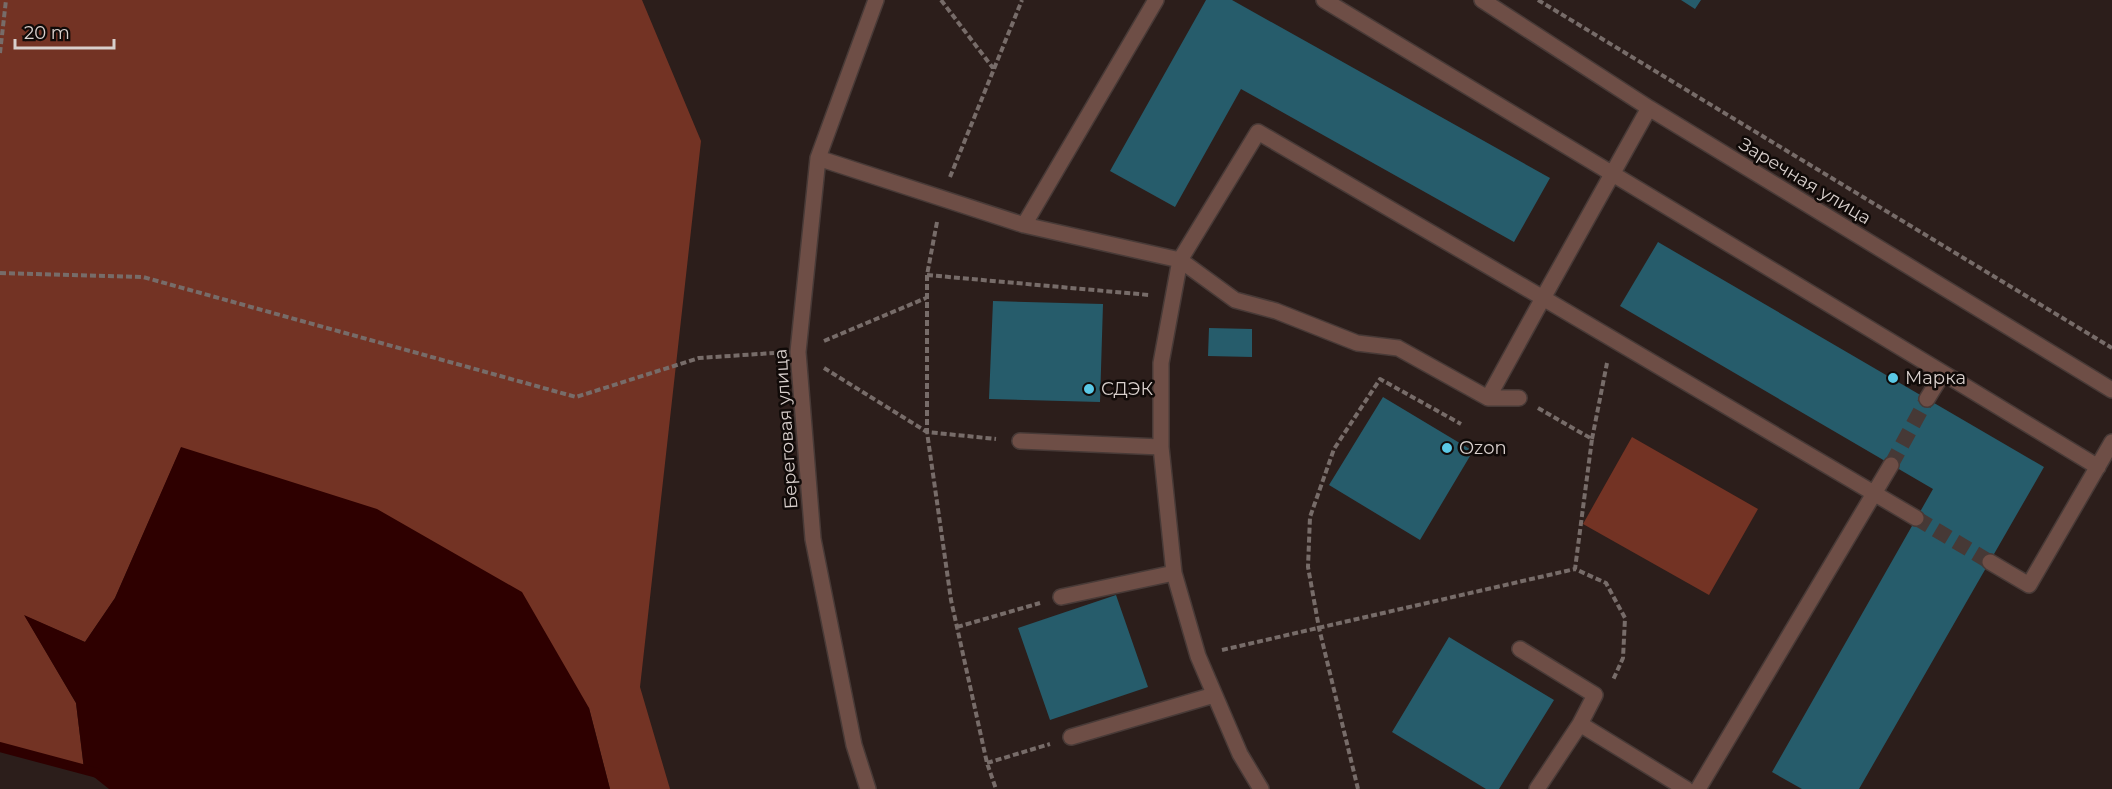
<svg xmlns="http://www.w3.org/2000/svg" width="2112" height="789" font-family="Montserrat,sans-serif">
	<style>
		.green { fill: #733324 }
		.water { fill: #2e0000 }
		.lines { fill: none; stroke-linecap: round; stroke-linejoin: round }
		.stream { stroke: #2e0000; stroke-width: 10 }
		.building { fill: #265c6b }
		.minor-tunnel { stroke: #463936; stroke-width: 15; stroke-dasharray: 15 8; stroke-linecap: butt }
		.minor-casing { stroke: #483a37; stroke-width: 18 }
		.path { stroke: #776c69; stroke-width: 4; stroke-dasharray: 6 3; stroke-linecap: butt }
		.minor { stroke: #6e4e46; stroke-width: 15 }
		.poi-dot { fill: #5ac8e5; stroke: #100a08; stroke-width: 2 }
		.labels { text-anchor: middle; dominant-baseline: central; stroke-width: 5; stroke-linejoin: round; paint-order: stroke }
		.street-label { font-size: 18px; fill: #d8cfcc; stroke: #100a08 }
		.poi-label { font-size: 18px; fill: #d8cfcc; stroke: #100a08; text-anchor: start }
	</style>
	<rect width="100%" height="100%" fill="#2c1e1b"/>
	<path class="green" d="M0,0H642L701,141L640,687L670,789H610L589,708L181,448L115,598L85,642L25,616L76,703L84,769L0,747Z
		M1632,437L1758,509L1709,595L1583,524Z"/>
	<path class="water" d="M181,447L377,509L522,592L589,708L610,789H109L84,769L76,703L24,615L85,642L115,598Z"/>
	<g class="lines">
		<path class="stream" d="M0,747L97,773"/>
	</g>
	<path class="building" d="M1206,0H1232L1550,178L1514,242L1241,89L1175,207L1110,171Z
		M1681,0H1701L1695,9Z
		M1658,242L2044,467L1859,789H1802L1772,772L1933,489L1620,306Z
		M993,301L1103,304L1100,402L989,399Z
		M1209,328L1252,329V357L1208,356Z
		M1383,397L1473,451L1420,540L1329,485Z
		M1116,595L1148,687L1050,720L1018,628Z
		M1449,637L1554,700L1499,789H1486L1392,732Z"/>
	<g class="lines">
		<path class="minor-tunnel" d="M1891,465L1927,399
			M1916,518L1990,562"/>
		<g class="minor-casing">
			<path id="minor" d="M1324,0L1943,373
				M1482,0L1649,108L2112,390
				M818,158L1024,225L1180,260L1235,300L1276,311L1357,343L1398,348L1488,398
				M1024,225L1156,0
				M1519,398H1488L1543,298L1916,518
				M1927,399L1943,373L2098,467
				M1020,441L1161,447
				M1990,562L2029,585L2112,442
				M1061,597L1174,573
				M1520,649L1595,695L1580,724L1537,789
				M1580,724L1686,789
				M1071,737L1214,695
				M868,789L854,745L813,539L798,352L818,158L876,0
				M1261,789L1240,754L1198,656L1174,573L1161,447V363L1180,260L1258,132L1543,298L1649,108
				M1698,789L1891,465"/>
		</g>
		<path class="path" d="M941,0L993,68
			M1538,0L2112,348
			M0,53L6,0
			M950,177L1022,0
			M937,222L927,275V432L951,600L987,763L996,789
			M0,273L143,277L576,397L699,358L774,353
			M927,275L1149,295
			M824,341L926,298
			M824,368L927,432L996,439
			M1538,408L1592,439L1575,569L1606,583L1625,618L1623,658L1613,680
			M1592,439L1607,363
			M957,627L1040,603
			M1222,650L1575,569
			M987,763L1050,744
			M1358,789L1319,628L1308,567L1310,517L1334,449L1380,379L1461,424"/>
		<use href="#minor" class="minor"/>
	</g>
	<g class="poi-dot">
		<circle cx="1893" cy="378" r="6"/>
		<circle cx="1089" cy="389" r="6"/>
		<circle cx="1447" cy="448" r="6"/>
	</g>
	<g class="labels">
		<g class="street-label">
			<text transform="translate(1805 181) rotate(31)">Заречная улица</text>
			<text transform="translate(786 429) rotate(-94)">Береговая улица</text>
		</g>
		<g class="poi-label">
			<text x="1905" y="378">Марка</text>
			<text x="1101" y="389">СДЭК</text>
			<text x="1459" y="448">Ozon</text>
		</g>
	</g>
	<path d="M15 39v9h99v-9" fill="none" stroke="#d8cfcc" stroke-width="3"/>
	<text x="24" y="39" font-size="18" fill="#d8cfcc" stroke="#100a08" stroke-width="4.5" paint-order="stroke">20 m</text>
</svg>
